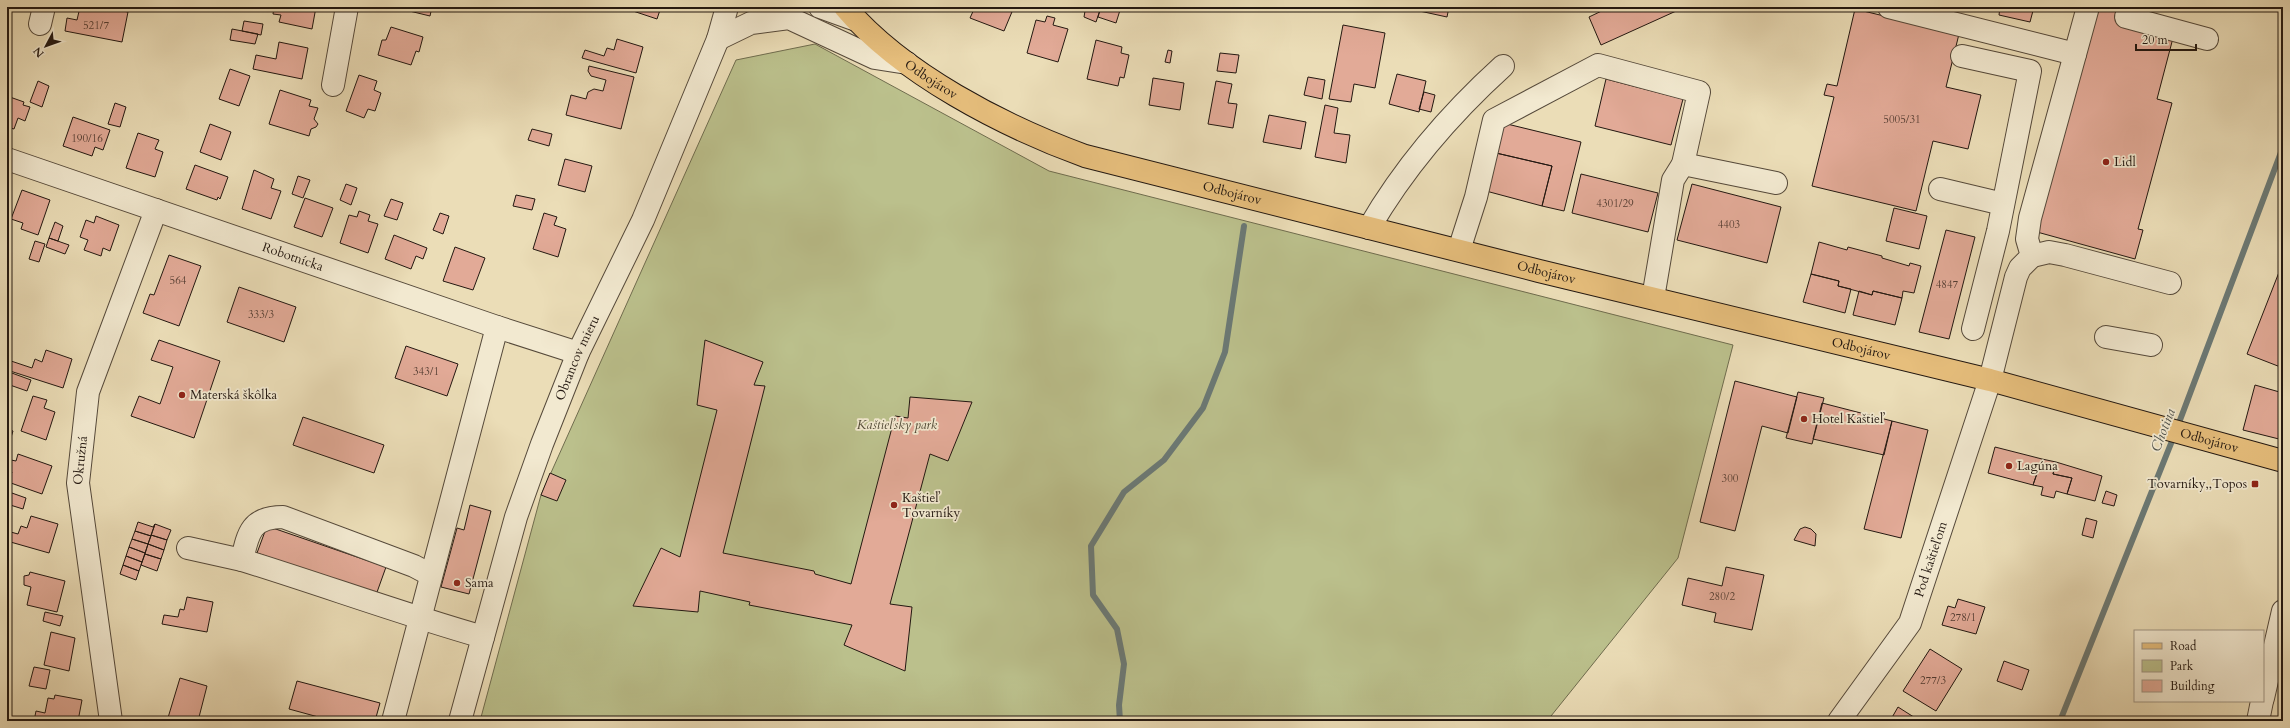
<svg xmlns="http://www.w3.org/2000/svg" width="2290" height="728" font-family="Cardo,serif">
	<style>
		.green { fill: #bbc08c; stroke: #6f6c4e }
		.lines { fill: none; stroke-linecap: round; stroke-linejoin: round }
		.stream { stroke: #6b7975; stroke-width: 6 }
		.building { fill: #e2aa97; stroke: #231811 }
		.minor-casing { stroke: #55493a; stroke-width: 24 }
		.major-casing { stroke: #231811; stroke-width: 24 }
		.minor { stroke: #f2e9d0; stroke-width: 22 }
		.major { stroke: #e6be7c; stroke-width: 22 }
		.poi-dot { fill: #8f2418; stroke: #f2e9d0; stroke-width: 1.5 }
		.labels { text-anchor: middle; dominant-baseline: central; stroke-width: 3.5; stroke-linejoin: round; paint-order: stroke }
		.number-label { font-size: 11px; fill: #533c32 }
		.street-label { font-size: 13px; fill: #231811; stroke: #f2e9d0 }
		.poi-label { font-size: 13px; fill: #231811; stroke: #f2e9d0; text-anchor: start }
		.park-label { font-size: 13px; font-style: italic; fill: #514a36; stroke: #f2e9d0 }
		.water-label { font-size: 14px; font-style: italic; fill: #4d514b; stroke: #f2e9d0 }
	</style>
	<rect width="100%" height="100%" fill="#ebddb7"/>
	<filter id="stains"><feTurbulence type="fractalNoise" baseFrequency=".005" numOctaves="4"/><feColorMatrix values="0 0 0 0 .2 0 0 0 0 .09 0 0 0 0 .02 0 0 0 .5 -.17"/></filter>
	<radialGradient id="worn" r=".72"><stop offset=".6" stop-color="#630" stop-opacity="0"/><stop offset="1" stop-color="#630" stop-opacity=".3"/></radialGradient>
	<path class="green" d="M815,44L1049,171L1733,345L1678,558L1547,721H480L541,495L736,60Z"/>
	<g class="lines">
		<path class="stream" d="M1120,721L1119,705L1124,664L1117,629L1093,595L1091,546L1124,492L1164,460L1203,408L1225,352L1244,226
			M2060,721L2174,436L2283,147"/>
	</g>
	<path class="building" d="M80,7H100L128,12L122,42L65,31L67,18L77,20Z
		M274,7H316L312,29L279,22L281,15L273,14Z
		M393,7H432L430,16Z
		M621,7H661L657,19Z
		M975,7H1014L1004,31L970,18Z
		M1075,7H1101L1096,22L1084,17L1085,11Z
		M1101,7H1121L1116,23L1098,17Z
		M1416,7H1449L1447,17L1415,10Z
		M1610,7H1685L1601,45L1589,17Z
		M2000,7H2034L2030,22L1999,15Z
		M2099,7H2122L2173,38L2157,99L2172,103L2138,229L2143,230L2135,259L2037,232Z
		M1855,9L1959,34L1946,87L1981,95L1968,149L1933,141L1916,211L1812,186L1834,97L1824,95L1827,84L1837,86Z
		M1047,16L1055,18L1053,25L1068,29L1058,62L1027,53L1036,20L1045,22Z
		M244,21L263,24L261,35L242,31Z
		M1343,25L1385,33L1375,88L1354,84L1351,102L1329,99Z
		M391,27L423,37L419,52L416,51L411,65L378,55L382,40H386Z
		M232,29L258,34L255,44L230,40Z
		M617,39L643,47L636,73L582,58L585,50L604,56L607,48L614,50Z
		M1096,40L1122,47L1121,53L1129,55L1124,78L1120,77L1118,86L1087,79Z
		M279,42L308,48L302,79L253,69L256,55L276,59Z
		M1168,50L1172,51L1170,63L1165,62Z
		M1220,53L1239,55L1236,73L1217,71Z
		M589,66L634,77L621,129L566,115L571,95L586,99L588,92L594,89L603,91L606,80L591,76L588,71Z
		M230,69L250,76L239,106L219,99Z
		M1397,74L1426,81L1419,112L1389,104Z
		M359,75L377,81L374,90L381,93L375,111L368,109L364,118L346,111Z
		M1308,77L1325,80L1322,99L1304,95Z
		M1153,78L1184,83L1180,110L1149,105Z
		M1606,79L1683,99L1671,145L1595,126Z
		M38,81L49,86L42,107L30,102Z
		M1216,81L1232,84L1228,103L1237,104L1233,128L1208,124Z
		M280,90L311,100L309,106L318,108L314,119L318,124L316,127L311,129L309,136L269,124Z
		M1424,92L1435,95L1431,112L1419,109Z
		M7,96L24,102L23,105L30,107L25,121L18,118L14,129L7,127Z
		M115,103L126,107L120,127L108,124Z
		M1325,105L1338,108L1334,133L1350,135L1346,163L1315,157Z
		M1269,115L1306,122L1301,149L1263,142Z
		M73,117L110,130L103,150L95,147L92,156L63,146Z
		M1503,123L1581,142L1564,211L1542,206L1552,166L1496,153Z
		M210,124L231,132L221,160L200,152Z
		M532,129L552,134L549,146L528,140Z
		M138,133L159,140L155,149L163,152L155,177L126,168Z
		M1496,153L1552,166L1542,206L1486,191Z
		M565,159L592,166L585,192L558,185Z
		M195,165L228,177L220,199L218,197L217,200L186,189Z
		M254,170L274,179L271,188L281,191L271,219L242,209Z
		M1581,174L1658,193L1648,232L1572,213Z
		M298,176L310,180L303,198L292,194Z
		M346,184L357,188L351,205L340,200Z
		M1692,184L1781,207L1767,263L1677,240Z
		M22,190L50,200L38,235L21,229L23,223L11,219Z
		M516,195L535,199L532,210L513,206Z
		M305,198L333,208L322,237L294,227Z
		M391,199L403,203L397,220L384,216Z
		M1894,208L1927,216L1919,249L1886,241Z
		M359,211L370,215L368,221L378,224L368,253L340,243L349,215L357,217Z
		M440,213L449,216L443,234L433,230Z
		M544,213L557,217L554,225L566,229L558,257L533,249Z
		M96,216L119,225L110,251L103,248L101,256L84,250L88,240L80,237L86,220L94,223Z
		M55,222L63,226L58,241L49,238Z
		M1946,230L1975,237L1949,339L1919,332Z
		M394,235L427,248L423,259L416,256L411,269L385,259Z
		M49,238L69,245L65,254L46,247Z
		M35,241L45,244L39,262L29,259Z
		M1819,242L1847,250L1848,247L1882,256V258L1909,266L1910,263L1921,266L1914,293L1903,291L1902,298L1873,291L1872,295L1838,286L1839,281L1811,274Z
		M455,247L485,258L473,290L443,281Z
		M169,255L201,266L179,326L143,313L150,294L154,295Z
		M2283,262V368L2247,354Z
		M1811,274L1839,281L1838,286L1851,289L1845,313L1803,302Z
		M239,287L296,307L284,342L227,322Z
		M1859,291L1872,295L1873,291L1902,298L1895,325L1853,315Z
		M159,340L220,361L194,438L131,416L139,396L160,404L173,367L151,360Z
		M705,340L763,362L754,385L765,386L723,553L814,571L815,574L851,584L895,416L908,418L910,397L972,402L948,461L930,454L890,604L912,607L905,671L844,645L852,625L749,605L750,602L700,591L698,612L633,606L661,548L680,557L717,410L697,405Z
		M406,346L458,364L447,396L395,378Z
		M46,350L72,359L63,388L7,370L8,360L32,368L35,359L42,362Z
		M9,372L31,380L27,391L7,384Z
		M1735,381L1797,397L1788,433L1762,426L1735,531L1700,522Z
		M2255,385L2283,393V440L2243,430Z
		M1798,392L1824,398L1812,444L1786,438Z
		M33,396L47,400L44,408L55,412L46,440L21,431Z
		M1822,403L1892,421L1884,455L1813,439Z
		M303,417L384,445L374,473L293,445Z
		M1892,421L1928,430L1901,538L1864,529Z
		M7,429L13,431L8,447L7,446Z
		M1995,447L2042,459L2033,485L1988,473Z
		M18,454L52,466L42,494L8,482L12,472L7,470L11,460L16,461Z
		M2042,459L2056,462L2053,474L2072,478L2067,494L2056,491L2054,498L2041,495L2043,487L2033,485Z
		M2056,462L2102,476L2095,501L2067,494L2072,478L2053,474Z
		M550,473L566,480L557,501L541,495Z
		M2106,491L2117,495L2114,506L2102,503Z
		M9,492L26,498L23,509L7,504Z
		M470,505L491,511L469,594L441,587L457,528L464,530Z
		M31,516L58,524L49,553L7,541V531L18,534L21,526L27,528Z
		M2086,518L2097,521L2093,538L2082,535Z
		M138,522L153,527L155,524L151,536L135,531Z
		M155,524L171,530L167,540L151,535Z
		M267,526L386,567L376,595L257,553Z
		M1805,527L1811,529L1816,534L1815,546L1794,540L1800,529Z
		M135,531L151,536L148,544L132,539Z
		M151,535L167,540L164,550L148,544Z
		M132,539L148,544L145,553L129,547Z
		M148,544L164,550L161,559L145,554Z
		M129,547L145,553L142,562L126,556Z
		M145,554L161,559L157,571L141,565Z
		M126,556L142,562L139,571L123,565Z
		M123,565L139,571L136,580L120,574Z
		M1726,567L1764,575L1752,630L1714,622L1716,613L1682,605L1688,578L1722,586Z
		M30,572L65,581L57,612L27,605L31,587L24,585V576L29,575Z
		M187,597L213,602L207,632L162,624L164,615L178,617L180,609L184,610Z
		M1958,599L1985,607L1976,634L1942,625L1948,606L1955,608Z
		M45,612L63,616L60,626L43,621Z
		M51,632L75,638L69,671L44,665Z
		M1930,649L1962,669L1936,711L1903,691Z
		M2004,661L2029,670L2022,690L1997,681Z
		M34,667L50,670L46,689L29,686Z
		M180,678L207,686L198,721H167Z
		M297,681L380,703L375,721H333L289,709Z
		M55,695L82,700L78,721H34L36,711L45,713L48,698L54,699Z
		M1898,707L1920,721H1890Z"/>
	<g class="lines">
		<g class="minor-casing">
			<g id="minor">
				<path d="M820,7L856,20"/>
				<path d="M1889,7L2075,54"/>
				<path d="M2126,17L2207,39"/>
				<path d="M40,24L44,7"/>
				<path d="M718,39L751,23L789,18L875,58L907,63"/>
				<path d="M1962,56L2030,71L1998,231L1973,329"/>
				<path d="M333,85L347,7"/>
				<path id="s1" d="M7,159L497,327L578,353"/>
				<path d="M1683,164L1776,183"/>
				<path d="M1940,189L2003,204"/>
				<path d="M1369,228C1405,166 1450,114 1503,66"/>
				<path d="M1459,250L1476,197L1494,120L1598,65L1699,92L1683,164L1673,180L1653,298"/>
				<path d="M2032,256L2049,252L2065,255L2170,283"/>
				<path d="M2106,337L2151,345"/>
				<path d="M188,548L242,560C248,533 251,517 283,517L414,566L431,575"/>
				<path d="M242,560C323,585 402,614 483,637"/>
				<path d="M2263,698L2283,611"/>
				<path id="s2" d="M111,721L78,483L88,392L156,210"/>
				<path d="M393,721L497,327"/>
				<path id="s3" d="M460,721L516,517L542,444L578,353L643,220L718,39L727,7"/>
				<path id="s4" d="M1839,721L1910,623L1990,380L2016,277L2020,268L2032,256L2027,239L2030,218L2088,7"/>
				<path d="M2258,721L2262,701"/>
			</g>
		</g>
		<g class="major-casing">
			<g id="major">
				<path id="s5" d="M845,7C902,74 1003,126 1085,156L1539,271L1990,380L2283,461"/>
			</g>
		</g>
		<use href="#minor" class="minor"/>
		<use href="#major" class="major"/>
	</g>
	<g class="poi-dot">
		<circle cx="2106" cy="162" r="4"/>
		<circle cx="182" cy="395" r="4"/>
		<circle cx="1804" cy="419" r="4"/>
		<circle cx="2009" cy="466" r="4"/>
		<rect x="2251" y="480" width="8" height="8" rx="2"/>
		<circle cx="894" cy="505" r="4"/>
		<circle cx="457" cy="583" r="4"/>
	</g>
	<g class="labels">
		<g class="number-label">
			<text x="96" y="25">521/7</text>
			<text x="1902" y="119">5005/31</text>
			<text x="87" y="138">190/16</text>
			<text x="1615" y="203">4301/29</text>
			<text x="1729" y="224">4403</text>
			<text x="178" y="280">564</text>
			<text x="1947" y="284">4847</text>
			<text x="261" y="314">333/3</text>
			<text x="426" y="371">343/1</text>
			<text x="1730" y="478">300</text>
			<text x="1722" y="596">280/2</text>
			<text x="1963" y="617">278/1</text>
			<text x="1933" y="680">277/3</text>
		</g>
		<g class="street-label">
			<text stroke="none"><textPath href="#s5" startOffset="113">Odbojárov</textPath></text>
			<text stroke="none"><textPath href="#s5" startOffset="437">Odbojárov</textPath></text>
			<text stroke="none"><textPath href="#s1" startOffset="302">Robotnícka</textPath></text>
			<text stroke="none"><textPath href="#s5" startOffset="761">Odbojárov</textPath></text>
			<text stroke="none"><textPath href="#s5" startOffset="1085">Odbojárov</textPath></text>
			<text stroke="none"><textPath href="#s3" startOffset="382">Obrancov mieru</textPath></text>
			<text stroke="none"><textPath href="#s5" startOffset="1445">Odbojárov</textPath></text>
			<text stroke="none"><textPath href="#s2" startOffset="263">Okružná</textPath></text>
			<text stroke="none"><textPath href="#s4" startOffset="188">Pod kaštieľom</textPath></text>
		</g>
		<g class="poi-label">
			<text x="2114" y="162">Lidl</text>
			<text x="190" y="395">Materská škôlka</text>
			<text x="1812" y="419">Hotel Kaštieľ</text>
			<text x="2017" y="466">Lagúna</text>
			<text x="2247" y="484" text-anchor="end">Tovarníky,,Topos</text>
			<text x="902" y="498">Kaštieľ<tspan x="902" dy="15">Tovarníky</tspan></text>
			<text x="465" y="583">Sama</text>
		</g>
		<g class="park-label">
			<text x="897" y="425">Kaštieľsky park</text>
		</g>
		<g class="water-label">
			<text transform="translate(2163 430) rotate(-69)">Chotina</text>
		</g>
	</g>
	<rect width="2290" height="728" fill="none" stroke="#ebddb7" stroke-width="24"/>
	<rect x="8" y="8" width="2274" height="712" fill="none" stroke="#231811" stroke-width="2"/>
	<rect x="12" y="12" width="2266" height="704" fill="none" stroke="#231811"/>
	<rect x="2134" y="630" width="130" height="72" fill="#f2e9d0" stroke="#9f9584"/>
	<rect x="2142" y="643" width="20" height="6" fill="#e6be7c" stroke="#9f9584"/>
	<text x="2170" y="650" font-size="12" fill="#231811">Road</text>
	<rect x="2142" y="660" width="20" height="12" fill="#bbc08c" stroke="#9f9584"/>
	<text x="2170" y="670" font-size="12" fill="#231811">Park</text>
	<rect x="2142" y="680" width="20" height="12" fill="#e2aa97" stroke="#9f9584"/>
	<text x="2170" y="690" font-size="12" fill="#231811">Building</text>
	<g transform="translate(46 46) rotate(229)" stroke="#f2e9d0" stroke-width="3" paint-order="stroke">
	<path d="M0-3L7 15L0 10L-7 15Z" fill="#231811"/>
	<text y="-6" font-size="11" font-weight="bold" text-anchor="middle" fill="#231811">N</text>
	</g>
	<path d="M2136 44v6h60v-6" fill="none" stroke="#231811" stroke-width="2"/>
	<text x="2142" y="44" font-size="12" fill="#231811" stroke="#f2e9d0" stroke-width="3" paint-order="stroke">20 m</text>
	<rect width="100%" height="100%" filter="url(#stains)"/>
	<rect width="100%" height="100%" fill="url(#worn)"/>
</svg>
